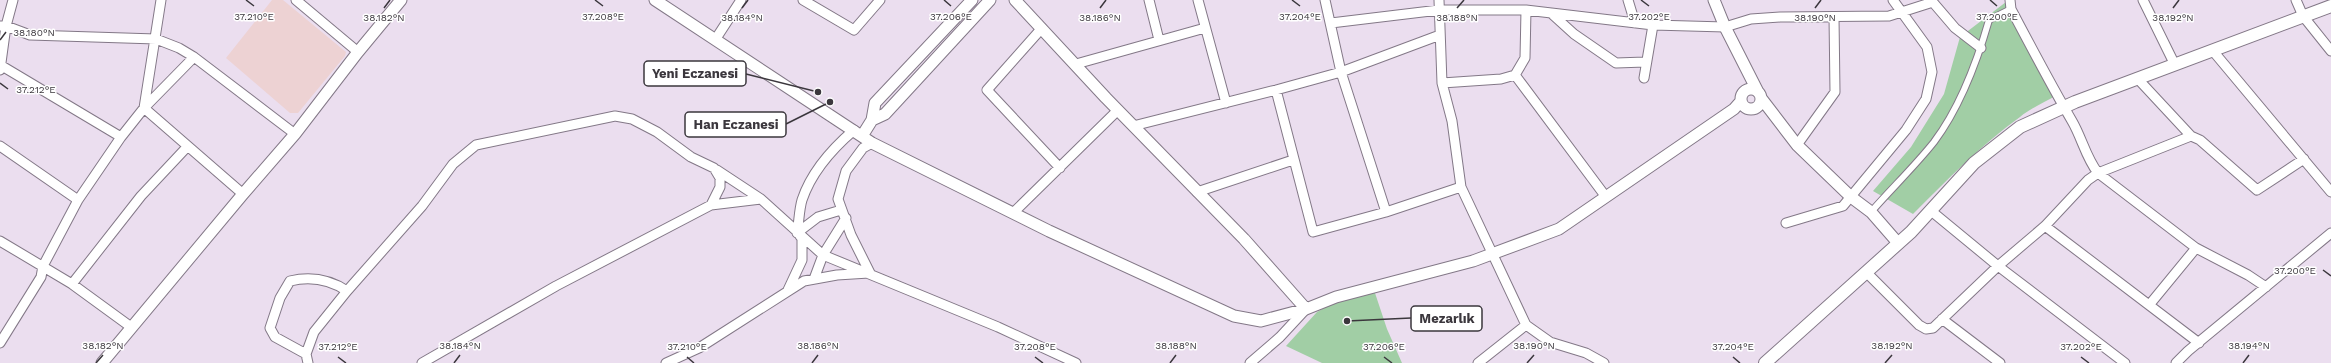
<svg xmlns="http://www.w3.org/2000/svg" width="2331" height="363" font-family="'Work Sans',sans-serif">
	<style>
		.education { fill: #edd2d3 }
		.green { fill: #a1cea5 }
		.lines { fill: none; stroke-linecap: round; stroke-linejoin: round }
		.pedestrian-casing { stroke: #837887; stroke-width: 8 }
		.minor-casing { stroke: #837887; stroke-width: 11 }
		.tertiary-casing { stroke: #837887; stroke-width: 13 }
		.secondary-casing { stroke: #837887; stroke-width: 14 }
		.pedestrian { stroke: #fff; stroke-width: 6 }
		.minor { stroke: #fff; stroke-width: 9 }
		.tertiary { stroke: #fff; stroke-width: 11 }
		.secondary { stroke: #fff; stroke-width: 12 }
		.ticks { fill: none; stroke: #3b373d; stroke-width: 1.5 }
		.ticks-label { font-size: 10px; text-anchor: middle; fill: #3b373d; stroke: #fff; stroke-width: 3; stroke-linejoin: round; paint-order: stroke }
		.leader { fill: none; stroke: #3b373d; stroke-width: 1.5 }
		.callout-dot { fill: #3b373d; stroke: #fff; stroke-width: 1.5 }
		.callout { fill: #fff; stroke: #3b373d; stroke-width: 1.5 }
		.callout-label { font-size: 13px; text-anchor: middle; font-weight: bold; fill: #3b373d }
	</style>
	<rect width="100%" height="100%" fill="#ebdeef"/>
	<path class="education" d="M272,0H283L346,52L345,56L298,113H290L226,58Z"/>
	<path class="green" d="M2006,2L2057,95C2045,102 2031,108 2020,117C1981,145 1947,180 1913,214L1873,191L1911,147L1944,94L1960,37Z
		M1375,293L1387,329L1402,363H1322L1286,346L1317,312L1339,300Z"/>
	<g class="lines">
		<g class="pedestrian-casing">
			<path id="pedestrian" d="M1871,212C1891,189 1915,166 1934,142C1961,106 1977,62 1989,20L2011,9"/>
		</g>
		<g class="minor-casing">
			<path id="minor" d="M161,0L144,108L243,194
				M296,0L358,52
				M803,0L854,30L880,0
				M1149,0L1159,40
				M1198,0L1226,103
				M1325,0L1341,72L1386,212
				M1439,0L1442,83L1452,121L1461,187L1526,325L1550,342L1586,353L1604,363
				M1628,0L1635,23
				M1931,0L1955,28L1981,48
				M2010,0L2011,9C2031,47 2051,85 2072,121C2082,138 2086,158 2098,173L2196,248L2248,275L2266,287
				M2143,0L2174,63
				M2296,0L2303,16L2331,51
				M1552,14L1574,34L1616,63L1645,62
				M1331,23L1439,10H1526L1653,25L1725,27L1751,19L1780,17L1889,16L1933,2
				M0,26H6L30,35L156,39L179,48L194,57L295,134
				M1042,28L987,90L1060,168
				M715,40L741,0
				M2213,51L2331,192
				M1076,64L1205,28
				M2,66L121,137
				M0,70L6,26L13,0
				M1515,75L1606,197
				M1644,78L1653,25
				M2137,78L2191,136L2200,140L2257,190L2304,159
				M1442,83L1501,79L1515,75L1525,58L1526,10
				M1276,90L1313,232L1386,212L1461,187
				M1133,126L1276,90L1341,72L1440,35
				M1797,145L1835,92L1834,17
				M0,146L78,200
				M717,170L761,199
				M1197,192L1293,160
				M1930,210L1998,266L2125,363
				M1013,213L1118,110
				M1786,223L1843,206L1906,130L1926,99L1932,72L1927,47L1893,0
				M2045,226L2199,343
				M797,233C799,223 799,210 802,200C811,173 833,148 854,130
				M797,233L818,217L841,210
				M0,241L72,284L131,327
				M1866,272L1919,325L1926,329L1933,328L1998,266L2045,226L2088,180L2098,173L2191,136
				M870,273L851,235L838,199L846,171L863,148L872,143
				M814,279L823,255L846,218
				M72,284L141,196L187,147
				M788,290L802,260V238L800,236
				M2150,304L2196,248
				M1942,319L2000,363
				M0,343L41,277L43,266L78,200L121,137L144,108L194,57
				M306,354L275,337L270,328L280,298L290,281C311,276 329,279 347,291
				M308,363L306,354L314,332L347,291L422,206L453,164L476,145L615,116L632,119L657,132L691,157L714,168L720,178V187L711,205
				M422,363L556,286L711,205L761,199L823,255L998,327L1076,363
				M666,363L699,348L804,281L837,275L869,273
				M1250,363L1280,337L1306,309
				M1478,363L1526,325
				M2176,363L2188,351L2331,233"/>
		</g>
		<g class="tertiary-casing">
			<path id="tertiary" d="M655,0L872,143L1049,231L1234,316L1261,321L1306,309L1336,297L1473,261L1559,229L1734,109L1741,101
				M1015,0L1106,98L1244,239L1306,309
				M1714,0L1725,27L1758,92
				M1741 99a10 10 0 1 1 20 0a10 10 0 1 1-20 0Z
				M1761,98L1797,145L1851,197L1871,212L1898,243
				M872,120L885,114L990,0
				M862,136L872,120L875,103L972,0
				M102,363L243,194L295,134L358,52L401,0"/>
		</g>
		<g class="secondary-casing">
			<path id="secondary" d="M1765,363L1911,232L1974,163L2020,127L2075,102L2331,6"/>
		</g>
		<use href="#pedestrian" class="pedestrian"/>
		<use href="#minor" class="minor"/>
		<use href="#tertiary" class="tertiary"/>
		<use href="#secondary" class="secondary"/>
	</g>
	<path class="ticks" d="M246,0L254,6M595,0L603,6M944,0L951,6M1292,0L1300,6M1641,0L1649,6M1990,0L1997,6M384,8L390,0M742,8L748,0M1100,8L1106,0M1457,8L1464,0M1815,8L1821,0M2173,8L2179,0M0,40L6,32M0,83L8,89M2323,270L2331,276M338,357L346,363M687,357L694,363M1035,357L1043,363M1384,357L1392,363M1733,357L1740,363M2081,357L2089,363M96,363L103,355M454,363L460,355M812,363L818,355M1170,363L1176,355M1527,363L1534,355M1885,363L1892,355M2243,363L2249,355"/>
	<g class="ticks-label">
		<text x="951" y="20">37.206°E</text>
		<text x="1997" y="20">37.200°E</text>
		<text x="254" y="20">37.210°E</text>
		<text x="603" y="20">37.208°E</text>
		<text x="1300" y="20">37.204°E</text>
		<text x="1649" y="20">37.202°E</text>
		<text x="2173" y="21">38.192°N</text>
		<text x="384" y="21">38.182°N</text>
		<text x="742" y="21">38.184°N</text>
		<text x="1100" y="21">38.186°N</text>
		<text x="1457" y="21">38.188°N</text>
		<text x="1815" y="21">38.190°N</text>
		<text x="34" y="36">38.180°N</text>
		<text x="36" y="93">37.212°E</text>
		<text x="2295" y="274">37.200°E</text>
		<text x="103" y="349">38.182°N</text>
		<text x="460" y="349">38.184°N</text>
		<text x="818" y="349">38.186°N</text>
		<text x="1176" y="349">38.188°N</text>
		<text x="1534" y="349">38.190°N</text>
		<text x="1892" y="349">38.192°N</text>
		<text x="2249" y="349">38.194°N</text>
		<text x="338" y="350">37.212°E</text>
		<text x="687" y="350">37.210°E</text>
		<text x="1035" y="350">37.208°E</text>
		<text x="1384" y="350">37.206°E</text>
		<text x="1733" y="350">37.204°E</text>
		<text x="2081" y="350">37.202°E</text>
	</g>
	<path class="leader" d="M818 92L746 74M830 102L786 124M1347 321L1411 318"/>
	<g class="callout-dot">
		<circle cx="818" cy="92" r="4"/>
		<circle cx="830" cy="102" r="4"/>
		<circle cx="1347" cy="321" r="4"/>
	</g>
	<g class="callout">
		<rect x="644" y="61" width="102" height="25" rx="4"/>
		<rect x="685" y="112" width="101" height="25" rx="4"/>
		<rect x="1411" y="306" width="71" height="25" rx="4"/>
	</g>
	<g class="callout-label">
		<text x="695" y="78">Yeni Eczanesi</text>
		<text x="736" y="129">Han Eczanesi</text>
		<text x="1447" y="323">Mezarlık</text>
	</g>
</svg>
